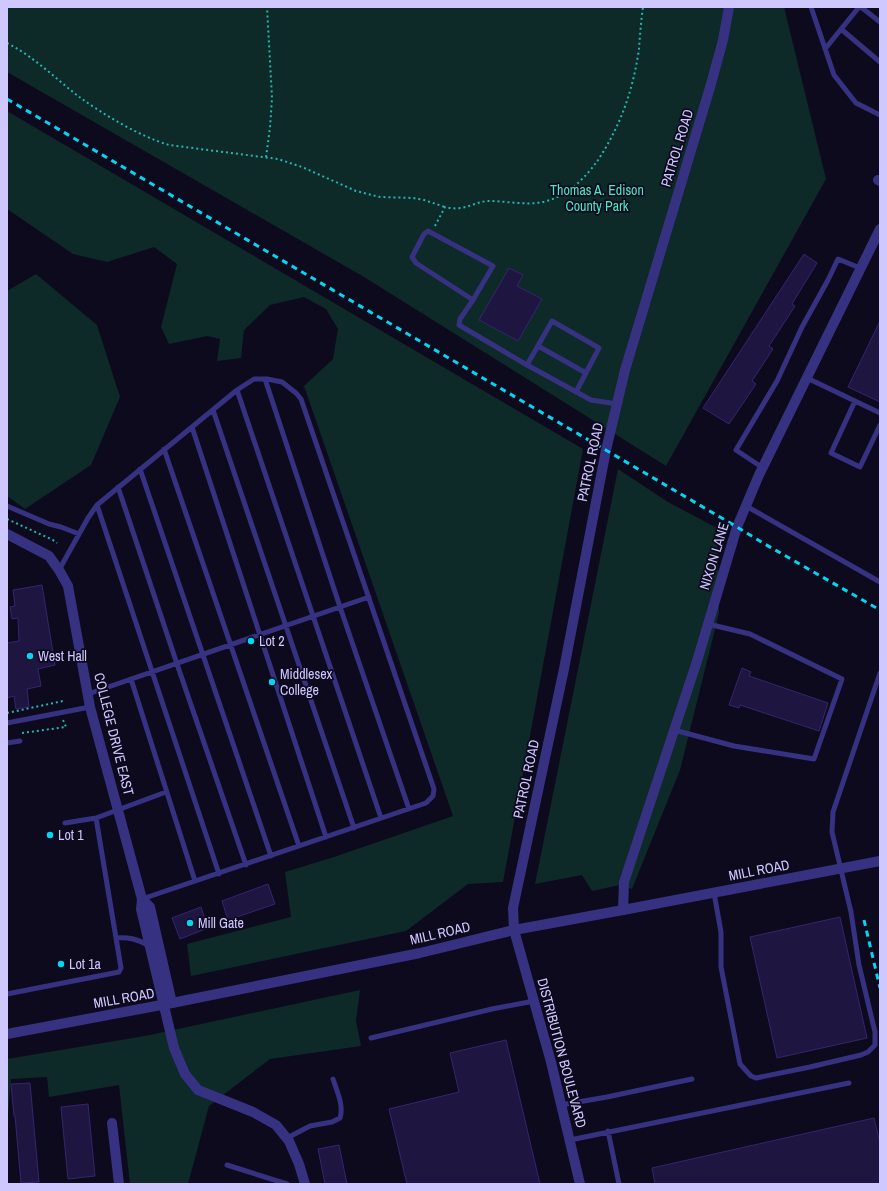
<svg xmlns="http://www.w3.org/2000/svg" width="887" height="1191" font-family="'Archivo Narrow',sans-serif">
	<style>
		.green { fill: #0d2928 }
		.building { fill: #1f1541; stroke: #35256f }
		.lines { fill: none; stroke-linecap: round; stroke-linejoin: round }
		.path { stroke: #24b7b0; stroke-width: 2; stroke-dasharray: 2 3; stroke-linecap: butt }
		.service { stroke: #363281; stroke-width: 5 }
		.minor { stroke: #363281; stroke-width: 10 }
		.tertiary { stroke: #363281; stroke-width: 10 }
		.rail { stroke: #00d7f3; stroke-width: 3; stroke-dasharray: 6 5; stroke-linecap: butt }
		.poi-dot { fill: #00d7f3; stroke: #0e0a1e; stroke-width: 1.5 }
		.labels { text-anchor: middle; dominant-baseline: central; stroke-width: 3.5; stroke-linejoin: round; paint-order: stroke }
		.street-label { font-size: 14px; fill: #cfc8ff; stroke: #0e0a1e }
		.park-label { font-size: 14px; fill: #4ce7c3; stroke: #0e0a1e }
		.poi-label { font-size: 14px; fill: #cfc8ff; stroke: #0e0a1e; text-anchor: start }
	</style>
	<rect width="100%" height="100%" fill="#0e0a1e"/>
	<path class="green" d="M7,7H784L826,179L666,466L364,277L7,72Z
		M7,111L583,449L503,882L468,884L406,931L191,976L187,944L291,917L285,872L334,857L453,816L304,386L333,359L338,329L326,309L304,297L270,305L244,330L241,358L217,361L220,339L207,336L169,344L161,327L177,264L154,247L107,262L73,254L7,209Z
		M36,274L97,325L120,397L91,465L25,509L7,496V291Z
		M618,469L668,502L717,528L719,613L680,770L632,889L620,885L592,891L582,875L535,884Z
		M360,990L356,1021L361,1046L270,1059L209,1106L188,1184H130L119,1085L49,1097L47,1077L11,1079L7,1126V1059L145,1036Z"/>
	<path class="building" d="M804,254L817,263L792,304L795,306L769,346L773,349L752,381L756,384L729,424L703,408Z
		M509,268L523,275L517,286L542,299L518,341L479,320Z
		M880,321V402L848,387Z
		M42,585L55,665L38,669L41,686L27,689L29,707L16,709L14,696L7,698V643L19,641L18,618L12,619L10,607L15,606L13,590Z
		M742,668L751,672L749,676L828,703L819,731L740,705L739,708L729,705Z
		M268,884L275,904L228,920L222,901Z
		M201,907L208,928L180,939L172,918Z
		M840,917L867,1038L777,1058L750,937Z
		M506,1040L540,1184H407L389,1109L459,1092L450,1053Z
		M30,1083L39,1182L21,1183L15,1116H14L11,1084Z
		M88,1104L95,1176L68,1179L61,1107Z
		M874,1118L880,1143V1184H655L652,1168Z
		M339,1145L347,1184H325L318,1149Z"/>
	<g class="lines">
		<path class="path" d="M7,43C33,56 55,78 78,96C104,115 139,136 169,145L278,159L302,167L356,191L380,197L413,198L424,200L445,207
			M266,157L270,128L272,98L267,7
			M435,226L445,207C450,208 455,209 460,208C470,207 479,201 489,201C509,201 530,207 550,200C569,194 587,176 598,160C621,125 633,90 639,49C640,35 641,21 643,7
			M7,519L53,540L57,543
			M7,713L63,701
			M22,733L66,727L63,720"/>
		<path class="service" d="M811,7L834,75L856,103L880,115
			M861,7L880,22
			M841,29L880,62
			M825,49L859,7
			M473,300L416,263L412,257L424,234L428,231L493,266L473,300L460,319L459,325L527,365
			M538,346L586,373
			M807,378L880,413
			M265,379L340,607L409,809
			M237,390L381,818
			M576,392L599,348L552,321L527,365L591,400L617,404
			M855,401L831,453L860,467L880,425
			M213,410L354,828
			M192,427L326,837
			M164,449L299,846
			M763,468L736,450L777,381L802,327L828,280L838,259L860,268
			M140,469L271,856
			M118,487L177,664L246,865
			M97,505L219,874
			M7,506L49,524L61,527L79,534
			M746,506L880,582
			M59,570L88,518L97,505L237,390L254,379H267L282,382L296,393L301,399L434,789L433,796L426,803L142,899
			M131,679L195,881
			M88,694L369,597
			M7,723L90,707
			M674,730L734,746L814,759L842,679L750,634L708,624
			M7,743L20,741
			M65,823L96,818L166,792
			M714,893L721,932V967L740,1064L751,1076L756,1078L810,1067L861,1055L868,1052L875,1045V1032L859,965L851,912L832,832L833,812L880,673
			M116,938C129,937 138,939 149,946
			M7,994L119,972L121,968L96,818
			M371,1038L492,1009L534,1001
			M561,1105L607,1097L692,1079
			M608,1131L619,1184
			M287,1138L310,1126L332,1122L340,1118C344,1106 337,1091 333,1079
			M570,1140L849,1083
			M227,1165L287,1184"/>
		<path class="minor" d="M878,180L880,181
			M880,229L759,475L737,527L697,661L624,882L623,910L880,861
			M7,534L49,556L59,570L68,586L90,707L142,899L141,909L174,1048L185,1074L198,1090L253,1112L276,1125L289,1141L299,1164L305,1184
			M142,899L150,907L172,1003
			M112,1123L119,1184
			M580,1184L551,1062L514,930L513,908L564,669L606,450L625,370L711,84L723,40L729,7"/>
		<path class="tertiary" d="M7,1034L172,1003L420,953L514,930L623,910"/>
		<path class="rail" d="M7,99L737,527L763,543L880,610
			M864,920L880,988"/>
	</g>
	<g class="poi-dot">
		<circle cx="251" cy="641" r="4"/>
		<circle cx="30" cy="656" r="4"/>
		<circle cx="272" cy="682" r="4"/>
		<circle cx="50" cy="835" r="4"/>
		<circle cx="190" cy="923" r="4"/>
		<circle cx="61" cy="964" r="4"/>
	</g>
	<g class="labels">
		<g class="street-label">
			<text transform="translate(677 148) rotate(-73)">PATROL ROAD</text>
			<text transform="translate(590 462) rotate(-78)">PATROL ROAD</text>
			<text transform="translate(714 556) rotate(-73)">NIXON LANE</text>
			<text transform="translate(114 734) rotate(76)">COLLEGE DRIVE EAST</text>
			<text transform="translate(526 779) rotate(-78)">PATROL ROAD</text>
			<text transform="translate(759 870) rotate(-11)">MILL ROAD</text>
			<text transform="translate(440 933) rotate(-13)">MILL ROAD</text>
			<text transform="translate(124 998) rotate(-10)">MILL ROAD</text>
			<text transform="translate(562 1053) rotate(75)">DISTRIBUTION BOULEVARD</text>
		</g>
		<g class="park-label">
			<text x="597" y="190">Thomas A. Edison<tspan x="597" dy="16">County Park</tspan></text>
		</g>
		<g class="poi-label">
			<text x="259" y="641">Lot 2</text>
			<text x="38" y="656">West Hall</text>
			<text x="280" y="674">Middlesex<tspan x="280" dy="16">College</tspan></text>
			<text x="58" y="835">Lot 1</text>
			<text x="198" y="923">Mill Gate</text>
			<text x="69" y="964">Lot 1a</text>
		</g>
	</g>
	<rect width="887" height="1191" fill="none" stroke="#cfc8ff" stroke-width="16"/>
</svg>
